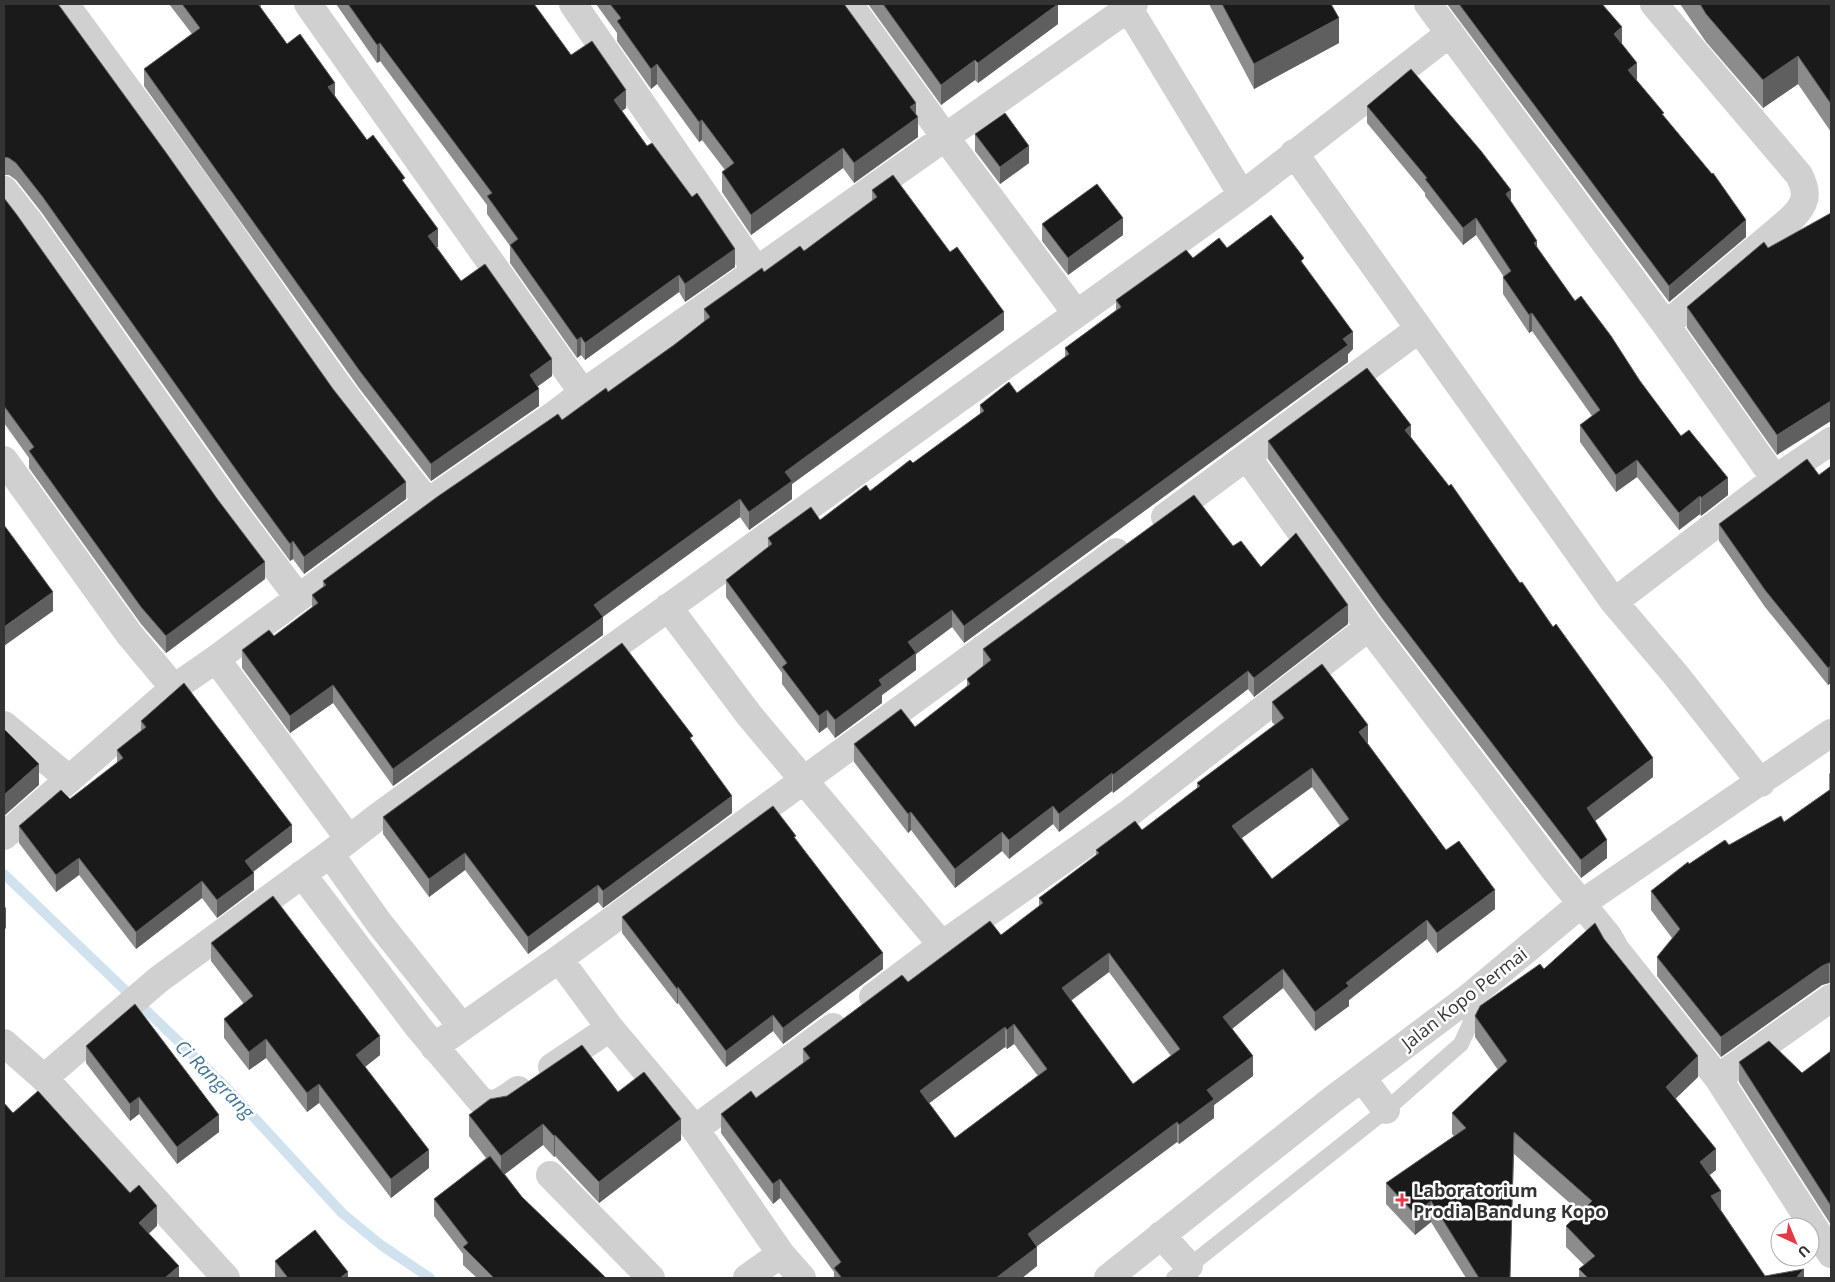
<svg xmlns="http://www.w3.org/2000/svg" width="1835" height="1282" font-family="'Open Sans',sans-serif">
	<style>
		.lines { fill: none; stroke-linecap: round; stroke-linejoin: round }
		.stream { stroke: #cfe2ee; stroke-width: 10 }
		.service { stroke: #d0d0d0; stroke-width: 16 }
		.minor { stroke: #d0d0d0; stroke-width: 28 }
		.wall { fill: #8c8c8c; fill-rule: evenodd }
		.shaded-wall { fill: #5f5f5f }
		.building { fill: #1a1a1a; stroke: #5f5f5f; fill-rule: evenodd }
		.poi-dot { fill: #e63946; stroke: #fff; stroke-width: 2 }
		.labels { text-anchor: middle; dominant-baseline: central; stroke-width: 5; stroke-linejoin: round; paint-order: stroke }
		.street-label { font-size: 18px; fill: #333; stroke: #fff }
		.poi-label { font-size: 18px; font-weight: bold; fill: #333; stroke: #fff; text-anchor: start }
		.water-label { font-size: 19px; font-style: italic; fill: #3f7597; stroke: #fff }
	</style>
	<rect width="100%" height="100%" fill="#fff"/>
	<g class="lines">
		<path class="stream" d="M4,874L225,1086L342,1213L381,1245L430,1278"/>
		<path class="service" d="M1174,1278L1386,1110L1461,1044L1471,1022L1468,998"/>
		<path class="minor" d="M65,4C116,74 168,144 218,215C286,312 352,411 428,502
			M308,4L583,393
			M573,4L757,271
			M849,4L945,137L1076,313
			M1126,4L1242,195
			M1428,4L1666,325L1775,479
			M1654,4L1799,175C1809,194 1806,204 1791,219L1666,325
			M1294,153L1614,602L1675,674L1761,783
			M4,190L30,223L231,508L298,597
			M1247,457L1369,627L1556,872L1608,936L1616,950L1718,1078L1831,1254
			M4,460L129,634L174,688
			M1165,517L1419,329
			M1614,602L1775,479L1831,441
			M668,607L749,715L942,945
			M216,659L349,839
			M4,725L69,779
			M4,836L174,688L216,659L428,502L554,415L583,393L1134,4
			M330,854L379,923L462,1027
			M302,874L419,1028L480,1100C494,1110 506,1098 518,1090
			M559,959L610,1028L695,1129L781,1254L802,1278
			M873,997L942,945L1128,814L1369,627
			M4,1043L44,1078L226,1278
			M434,1047L559,959L1116,552
			M552,1067L610,1028
			M44,1078L158,980L330,854L380,815L1242,195L1450,33
			M1362,1078L1386,1110
			M1718,1078L1831,998
			M695,1129L833,1027
			M550,1175L651,1278
			M1161,1235L1189,1266
			M747,1278L781,1254
			M1108,1278L1332,1100L1468,998L1581,904L1831,733"/>
	</g>
	<path class="wall" d="M4,4L406,499L304,574L293,559L290,561L244,499L42,213L16,180L9,175H4Z
		M169,4H261V8L287,44L335,96L367,140L405,184L438,247H437L461,281L552,376L538,386L539,406L431,481L359,388L144,86V69L192,34Z
		M336,4H534L571,55L626,108L622,111L735,267L685,302L679,292L585,360L581,355L577,358L510,263V246L487,214V205L380,61L377,63Z
		M596,4H844L916,114L918,137L854,183L843,168L751,235L722,192V172L725,170L702,140L699,142L657,84L651,89L617,41V33Z
		M868,4H1058V24L978,83L975,80L941,105Z
		M1210,4H1331L1339,43L1254,89L1210,6Z
		M1447,4H1602L1622,44L1637,79L1636,80L1664,116L1746,237L1669,302Z
		M1680,4H1831V132L1798,84L1763,108L1706,42Z
		M1367,106L1511,202L1537,248L1575,301L1640,381L1681,436L1728,495L1701,516L1700,514L1679,530L1637,477L1616,492L1580,442V425L1592,416L1532,331L1529,333L1503,294V277H1504L1476,235L1463,245L1425,196V193L1367,123Z
		M975,134L1029,163L1000,184L975,151Z
		M872,190L1004,330L792,484V499L749,530L740,517L603,617V635L393,786L333,703L290,733L242,668V650L274,636L312,607V595L323,587V581L562,420L608,392L674,345L704,322V309L764,272L804,251L872,201Z
		M4,198L265,579L166,653L141,624L29,468V458L4,423Z
		M1831,213L1777,455L1687,328V307L1768,248Z
		M1042,224L1123,235L1068,275L1042,241Z
		M1227,248L1304,265L1353,349L1348,354V362L964,643L952,627L916,654V670L882,695V703L835,738L827,727L819,733L782,684V673L726,597V580L768,548V538L820,520L870,491L913,463L980,414V405L1017,393L1065,357V348L1116,310V300L1193,258Z
		M1411,437L1653,777L1595,821L1607,858L1581,878L1382,618L1268,459V441Z
		M1831,466V683L1828,685L1765,607L1719,541V524L1819,475Z
		M1233,546L1261,567L1348,624L1254,697L1248,689L1113,793L1112,791L1059,832L1053,824L1009,859L1002,851L955,888L911,830L908,833L854,762V744L915,727L967,687V679L983,667V649Z
		M1272,702L1368,744L1446,850L1495,909L1437,953L1427,939L1349,1000V1006L1315,1031L1283,988L1232,1029L1253,1076L1214,1105V1118L1179,1144L1177,1142L1037,1246V1266L1022,1278H834V1272L780,1198L773,1204L721,1133V1114L756,1098L803,1064V1049L908,982L1001,935L1039,907V898L1096,855V850L1142,830L1197,788V783L1275,725L1272,722ZM1312,787L1340,826L1272,879L1242,838ZM1109,972L1171,1056L1133,1084L1071,1001ZM1014,1044L1038,1076L955,1138L929,1103L1005,1047L1007,1049Z
		M141,721L292,842L253,872L254,890L217,918L202,898L136,949L79,875L56,892L19,843V826L70,799L117,763V750L141,731Z
		M693,743L732,813L603,908L598,902L528,954L465,870L429,897L383,834V817Z
		M1831,772V983H1829L1822,985L1721,1057L1657,976V957L1672,938L1651,910V891L1689,864L1729,845L1784,822L1829,790V774Z
		M796,839L883,969L783,1044L773,1031L726,1067L678,1003L677,1004L622,933V917Z
		M1604,939L1698,1077L1675,1099L1716,1170L1709,1175L1721,1210L1765,1276L1804,1278H1579V1269L1584,1265L1566,1247V1226L1580,1212L1514,1154L1510,1278H1466L1431,1222L1415,1235L1386,1204V1183L1454,1136L1452,1134V1113L1498,1070L1475,1037V1016L1544,969Z
		M211,943L380,1055L365,1067L429,1168L391,1198L319,1103L307,1112L266,1058L249,1070L224,1038V1019L244,1004L211,961Z
		M86,1046L219,1132L177,1164L139,1114L130,1121L86,1063Z
		M1831,1051V1225L1739,1082V1062L1802,1073Z
		M618,1092L681,1140L599,1203L555,1156L554,1157L543,1145L505,1174L522,1197L606,1278H477L463,1265V1254L434,1216V1199L486,1158L469,1136V1115Z
		M275,1261L348,1278H275Z"/>
	<path class="shaded-wall" d="M1058,4V24L978,83V63Z
		M1339,18V43L1254,89V64Z
		M1622,27V44L1614,34Z
		M380,43V61L377,63V45Z
		M1798,56V84L1763,108V80Z
		M975,60V80L941,105V85Z
		M1637,63V79L1628,86V70Z
		M657,64V84L651,89V69Z
		M335,83V100L328,87Z
		M626,90V108L614,117V100Z
		M916,103V119L918,117V137L854,183V163L910,107Z
		M702,120V140L699,142V122Z
		M1029,146V163L1000,184V167Z
		M843,148V168L751,235V215Z
		M1511,190V207L1506,194Z
		M1123,218V235L1068,275V258Z
		M1476,218V235L1463,245V228Z
		M1746,220V237L1669,302V286Z
		M438,229V247L428,253V236Z
		M1537,241V258L1534,243Z
		M735,249V267L685,302V284Z
		M679,275V292L585,360V343Z
		M1004,312V330L792,484V499L749,530V512L785,472Z
		M1532,313V331L1529,333V315Z
		M1353,332V349L1348,354V362L964,643V626Z
		M581,337V355L577,358V340Z
		M552,359V376L530,392V375Z
		M539,389V406L431,481V464Z
		M1831,401V421L1777,455V435Z
		M1411,425V444L1405,430Z
		M1637,460V477L1616,492V475Z
		M1728,478V495L1701,516V498Z
		M406,482V499L304,574V557Z
		M1700,496V514L1679,530V513Z
		M740,499V517L594,623V605Z
		M293,541V559L290,561V544Z
		M265,562V579L166,653V636Z
		M53,592V611L4,646V627Z
		M1348,605V624L1254,697V678Z
		M952,610V627L916,654V670L882,695V703L835,738V720L879,680L908,642Z
		M603,617V635L393,786V769Z
		M1831,666V683L1828,685V668Z
		M1248,671V689L1113,793V775Z
		M333,685V703L290,733V716Z
		M827,710V727L819,733V716Z
		M1368,725V744L1359,732Z
		M1653,758V777L1587,827V808Z
		M39,764V785L4,816V795Z
		M1312,768V787L1232,845V826Z
		M1112,773V791L1059,832V814Z
		M732,796V813L603,908V891Z
		M1053,806V824L1009,859V840Z
		M911,812V830L908,833V814Z
		M292,825V842L245,878V861Z
		M1002,832V851L955,888V869Z
		M1607,840V858L1581,878V860Z
		M465,853V870L429,897V879Z
		M79,858V875L56,892V875Z
		M254,873V890L217,918V900Z
		M202,881V898L136,949V932Z
		M598,885V902L528,954V937Z
		M1495,890V909L1437,953V933Z
		M6,907V928L4,930V909Z
		M1427,920V939L1349,1000V1006L1315,1031V1012L1346,983Z
		M883,953V969L783,1044V1028Z
		M1109,953V972L1062,1007V988Z
		M1829,963V983L1822,985L1721,1057V1037L1822,966Z
		M1283,969V988L1223,1036V1017Z
		M678,987V1003L677,1004V989Z
		M773,1015V1031L726,1067V1051Z
		M1014,1024V1044L1007,1049V1030Z
		M1005,1027V1047L920,1110V1091Z
		M380,1036V1055L356,1074V1055Z
		M266,1039V1058L249,1070V1052Z
		M1253,1056V1076L1214,1105V1118L1179,1144V1125L1207,1090Z
		M1698,1056V1077L1666,1108V1087Z
		M319,1084V1103L307,1112V1093Z
		M139,1097V1114L130,1121V1104Z
		M219,1115V1132L177,1164V1147Z
		M681,1119V1140L599,1203V1182Z
		M1177,1122V1142L1028,1253V1234Z
		M543,1124V1145L501,1177V1156Z
		M555,1135V1156L554,1157V1136Z
		M1716,1149V1170L1700,1183V1162Z
		M429,1150V1168L391,1198V1179Z
		M780,1179V1198L773,1204V1184Z
		M1721,1191V1213L1711,1196Z
		M1431,1201V1222L1415,1235V1214Z
		M157,1206V1226L139,1243V1223Z
		M1037,1247V1266L1022,1278H996Z
		M179,1266V1278H165Z
		M1804,1269V1278H1796Z
		M348,1272V1278H340Z"/>
	<path class="building" d="M4,4H58L167,154L333,389L406,482L304,557L293,541L290,544L244,481L42,196L16,163L9,158L4,157Z
		M182,4H258L287,44L300,34L335,83L328,87L367,140L373,135L405,178L402,180L438,229L428,236L461,281L485,264L552,359L530,375L539,389L431,464L359,370L144,69L200,28Z
		M348,4H534L571,55L592,41L626,90L614,100L647,146L652,143L692,197L697,193L735,249L685,284L679,275L585,343L581,337L577,340L510,245L518,239L487,196L492,193L380,43L377,45Z
		M610,4H844L916,103L910,107L918,117L854,163L843,148L751,215L722,172L734,163L702,120L699,122L657,64L651,69L617,21L621,18Z
		M883,4H1058L978,63L975,60L941,85Z
		M1222,4H1331L1339,18L1254,64Z
		M1459,4H1602L1622,27L1614,34L1637,63L1628,70L1664,113L1662,114L1712,174L1713,173L1746,220L1669,286Z
		M1700,4H1831V104L1798,56L1763,80L1706,14Z
		M1411,69L1481,151L1511,190L1506,194L1537,241L1534,243L1575,301L1581,296L1611,336L1640,381L1681,436L1689,430L1728,478L1701,498L1700,496L1679,513L1637,460L1616,475L1580,425L1600,410L1532,313L1529,315L1503,277L1511,271L1476,218L1463,228L1425,179L1427,178L1367,106Z
		M1005,113L1029,146L1000,167L975,134Z
		M893,175L950,252L957,247L1004,312L785,472L792,481L749,512L740,499L594,605L603,617L393,769L333,685L290,716L242,650L269,630L274,636L318,603L312,595L326,585L323,581L437,497L558,414L562,420L606,388L608,392L674,345L710,317L704,309L762,268L764,272L800,246L804,251L877,197L872,190Z
		M1097,184L1123,218L1068,258L1042,224Z
		M4,198L17,215L218,500L265,562L166,636L141,607L29,451L34,447L4,406Z
		M1831,213V401L1777,435L1687,307L1764,242L1768,248Z
		M1271,215L1304,258L1301,261L1353,332L1343,339L1348,345L964,626L952,610L908,642L916,653L879,680L882,685L835,720L827,710L819,716L782,667L787,663L726,580L772,544L768,538L811,507L820,520L866,485L870,491L910,460L913,463L984,411L980,405L1009,382L1017,393L1069,354L1065,348L1121,307L1116,300L1186,250L1193,258L1219,238L1227,248Z
		M1367,368L1411,425L1405,430L1449,486L1451,484L1520,583L1522,582L1553,627L1556,624L1653,758L1587,808L1607,840L1581,860L1382,599L1268,441Z
		M1807,459L1819,475L1831,466V666L1828,668L1765,590L1719,524Z
		M1194,495L1233,546L1241,541L1261,567L1296,533L1348,605L1254,678L1248,671L1113,775L1112,773L1059,814L1053,806L1009,840L1002,832L955,869L911,812L908,814L854,744L901,709L915,727L970,684L967,679L991,660L983,649Z
		M4,525L53,592L4,627Z
		M622,643L693,736L690,738L732,796L603,891L598,885L528,937L465,853L429,879L383,817Z
		M1322,664L1368,725L1359,732L1446,850L1459,841L1495,890L1437,933L1427,920L1346,983L1349,986L1315,1012L1283,969L1223,1017L1253,1056L1207,1090L1214,1099L1179,1125L1177,1122L1028,1234L1037,1247L996,1278H842L834,1268L841,1262L780,1179L773,1184L721,1114L751,1091L756,1098L810,1058L803,1049L902,975L908,982L990,921L1001,935L1043,903L1039,898L1099,853L1096,850L1135,821L1142,830L1200,786L1197,783L1284,718L1272,702ZM1312,768L1349,819L1272,879L1232,826ZM1109,953L1180,1049L1133,1084L1062,988ZM1014,1024L1047,1069L955,1138L920,1091L1005,1027L1007,1030Z
		M184,683L292,825L245,861L254,873L217,900L202,881L136,932L79,858L56,875L19,826L61,790L70,799L123,758L117,750L146,727L141,721Z
		M4,729L39,764L4,795Z
		M1831,789V963H1829L1822,966L1721,1037L1657,957L1680,929L1651,891L1688,862L1689,864L1725,840L1729,845L1781,816L1784,822Z
		M773,806L796,836L794,837L883,953L783,1028L773,1015L726,1051L678,987L677,989L622,917Z
		M273,896L380,1036L356,1055L429,1150L391,1179L319,1084L307,1093L266,1039L249,1052L224,1019L253,996L211,943Z
		M1595,923L1604,939L1698,1056L1666,1087L1716,1149L1700,1162L1721,1191L1711,1196L1765,1276L1804,1269L1796,1278H1588L1579,1269L1595,1256L1566,1226L1592,1201L1514,1132L1510,1278H1479L1431,1201L1415,1214L1386,1183L1466,1128L1452,1113L1507,1061L1475,1016L1480,1006L1540,964L1544,969Z
		M135,1004L219,1115L177,1147L139,1097L130,1104L86,1046Z
		M1769,1041L1802,1073L1831,1051V1206L1739,1062Z
		M582,1045L618,1092L644,1072L681,1119L599,1182L555,1135L554,1136L543,1124L501,1156L469,1115L490,1099L507,1096Z
		M38,1091L130,1193L139,1185L157,1206L139,1223L179,1266L165,1278H4V1103L13,1113Z
		M490,1156L522,1197L606,1278H494L463,1247L468,1243L434,1199Z
		M315,1230L348,1272L340,1278H288L275,1261Z"/>
	<path class="poi-dot" d="M1399.5 1192.5h5v5h5v5h-5v5h-5v-5h-5v-5h5z"/>
	<g class="labels">
		<g class="street-label">
			<text transform="translate(1464 998) rotate(-38)">Jalan Kopo Permai</text>
		</g>
		<g class="poi-label">
			<text x="1413" y="1190">Laboratorium<tspan x="1413" dy="21">Prodia Bandung Kopo</tspan></text>
		</g>
		<g class="water-label">
			<text transform="translate(215 1079) rotate(45)">Ci Rangrang</text>
		</g>
	</g>
	<rect width="1835" height="1282" fill="none" stroke="#333333" stroke-width="10"/>
	<g transform="translate(1795 1242) rotate(136)"><circle r="24" fill="#ffffff" stroke="#adadad"/>
	<path d="M0-4L9 19L0 12L-9 19Z" fill="#e63946"/>
	<text y="-8" font-size="14" font-weight="bold" text-anchor="middle" fill="#333333">U</text>
	</g>
</svg>
